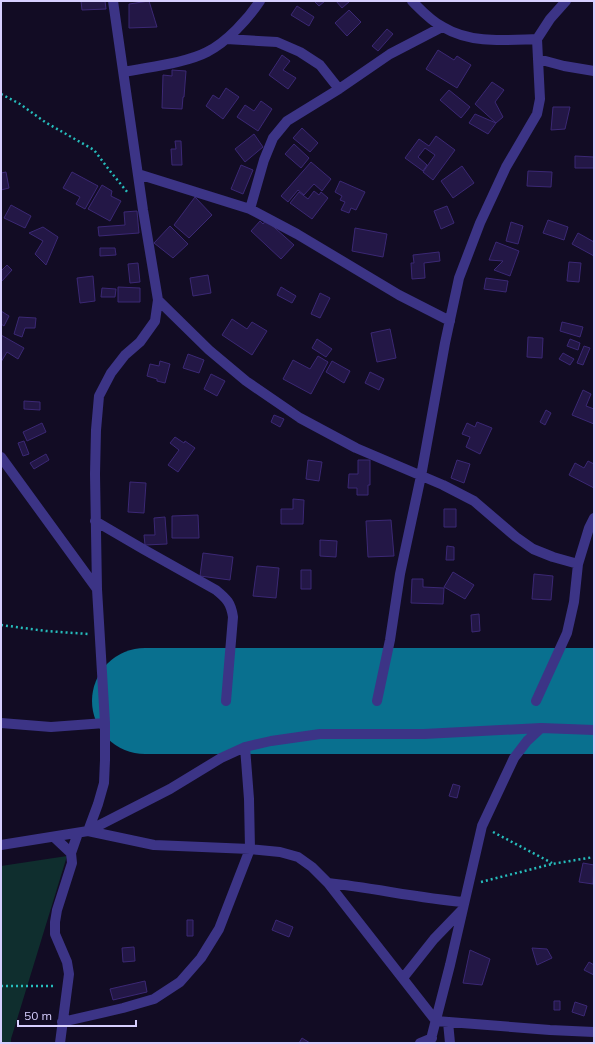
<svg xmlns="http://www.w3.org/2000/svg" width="595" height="1044" font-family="Mulish,sans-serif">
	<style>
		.green { fill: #0f2e2e }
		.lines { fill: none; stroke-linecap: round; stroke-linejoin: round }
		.runway { stroke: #09708f; stroke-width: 106 }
		.building { fill: #231746; stroke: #3b2874 }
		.path { stroke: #26bdbc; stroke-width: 2.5; stroke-dasharray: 2 3; stroke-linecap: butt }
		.minor { stroke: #3c3486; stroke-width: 10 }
	</style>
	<rect width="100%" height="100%" fill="#120c24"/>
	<path class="green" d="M67,856L11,1039V1043H1V866Z"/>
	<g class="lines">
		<path class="runway" d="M145,701H594"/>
	</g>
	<path class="building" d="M81,1H105L106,9L82,10Z
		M149,1L157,27L129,28V4Z
		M314,1H325L319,6Z
		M336,1H350L342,8Z
		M297,6L314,17L309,26L291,15Z
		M349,10L361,22L347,36L335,23Z
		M387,29L393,34L378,51L372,46Z
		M438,50L454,60L457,56L471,65L457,88L426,69Z
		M282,55L290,61L283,70L296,78L288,89L269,75Z
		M172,70L186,71L184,97H183L182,109L162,108L163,75L172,76Z
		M492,82L504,90L495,102L503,117L496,123L475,104Z
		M226,88L239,97L223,119L206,106L213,95L219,99Z
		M449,90L470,107L461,118L440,100Z
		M261,101L272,109L258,131L237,117L245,105L254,111Z
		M553,107H570L565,129L551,130Z
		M475,114L496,123L488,134L469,123Z
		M302,128L318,143L310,152L293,138Z
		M254,134L263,147L245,162L235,149Z
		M436,136L455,150L433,180L423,172L435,155L425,148L418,157L427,165L423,171L405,158L419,139L429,146Z
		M175,141H181L182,165H172L171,149H176Z
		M294,144L309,158L301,168L285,154Z
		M594,146V168H575V156L594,157Z
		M311,162L331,179L322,191L314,184L304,195L298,190L288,202L281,196Z
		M241,165L253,170L243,194L231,189Z
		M462,166L474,183L453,198L441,181Z
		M528,171L552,172L551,187L527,186Z
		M6,172L9,188L1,190V173Z
		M72,172L98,186L85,209L76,204L80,197L63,188Z
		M340,181L365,192L356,210L351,208L349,213L341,210L345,202L340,200L342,196L335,192Z
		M102,185L112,191L111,196L121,201L110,221L88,209Z
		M314,191L319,195L321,192L328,198L312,219L290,203L299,192L308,199Z
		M195,197L212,215L189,238L174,225Z
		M11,205L31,216L25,228L4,218Z
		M447,206L454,223L441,229L434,211Z
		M137,211L139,233L99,236L98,227L125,225L124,212Z
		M266,220L294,245L281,259L251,231L260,221L263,224Z
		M548,220L568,227L564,240L543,233Z
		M511,222L523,226L518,244L506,241Z
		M170,226L188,244L173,258L154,243Z
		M43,227L58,237L46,265L35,254L43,241L29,233Z
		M355,228L387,234L383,257L352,251Z
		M578,233L594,242V256L572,244Z
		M496,242L519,251L510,276L494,270L503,261L489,260Z
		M100,248H115L116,255L100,256Z
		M439,252L440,261L424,263L425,278L412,279L411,263H414L413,255Z
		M569,262L581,263L579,282L567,281Z
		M138,263L140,282L130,283L128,264Z
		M7,265L12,270L1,282V271Z
		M208,275L211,293L193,296L190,278Z
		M93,276L95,301L80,303L77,278Z
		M486,278L508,281L506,292L484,289Z
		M118,287L140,288V302H118Z
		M281,287L296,296L292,303L277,295Z
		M102,288L116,289L115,297H101Z
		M320,293L330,298L320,318L311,314Z
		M1,311L9,316L4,326L1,324Z
		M19,317L36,318L35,328H25L22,337L14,334Z
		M232,319L247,329L252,322L267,331L252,355L222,335Z
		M562,322L583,327L580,337L560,331Z
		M390,329L396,358L377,362L371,333Z
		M1,335L24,348L18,359L7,352L1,362Z
		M528,337L543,338L542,358L527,357Z
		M317,339L332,349L326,357L312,348Z
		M570,339L580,343L578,350L567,346Z
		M584,346L590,348L583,365L577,363Z
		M563,353L574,359L570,365L559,359Z
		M188,354L204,360L199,373L183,368Z
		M318,356L328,362L311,394L283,379L293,360L310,369Z
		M160,361L170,364L165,383L157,381V379L147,376L150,364L159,366Z
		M332,361L350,371L344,383L326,372Z
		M370,372L384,379L379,390L365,383Z
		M211,374L225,381L217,396L204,389Z
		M583,390L591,394L586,406L594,409V424L572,415Z
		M24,401L40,402V410L24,409Z
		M546,410L551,413L545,425L540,422Z
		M274,415L284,419L280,427L271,422Z
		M477,422L492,428L480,454L466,447L470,437L462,434L467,423L475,427Z
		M42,423L46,432L27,441L23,432Z
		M175,437L184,443L185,441L195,448L178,472L168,465L179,450L170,443Z
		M24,441L29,454L23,456L18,443Z
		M46,454L49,460L34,469L30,463Z
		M308,460L322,462L319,481L306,479Z
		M358,460H370V485H368V495H357V488H348L349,474H358Z
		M457,460L470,464L464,483L451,478Z
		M588,461L594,464V488L569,475L575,463L584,468Z
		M130,482L146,483L144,513L128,512Z
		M293,499L304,500L303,524H281V509H293Z
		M444,509H456V527H444Z
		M198,515L199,538H172V516Z
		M165,517L167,544L145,545L144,535H155L154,518Z
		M391,520L394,556L368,557L366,521Z
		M320,540L337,541L336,557L320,556Z
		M447,546L454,547V560H446Z
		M203,553L233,557L230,580L200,576Z
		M257,566L279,568L276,598L253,596Z
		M301,570H311V589H301Z
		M453,572L474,585L465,599L444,587Z
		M534,574L553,576L551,600L532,599Z
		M412,579H423V587L444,588L443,604L411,603Z
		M479,614L480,631L472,632L471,615Z
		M453,784L460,786L457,798L449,796Z
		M583,863L594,865L593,884L579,882Z
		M187,920H193V936H187Z
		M276,920L293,927L289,937L272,930Z
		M134,947L135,961L123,962L122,948Z
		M532,948L547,949L552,958L537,965Z
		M470,950L490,959L482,985L463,983Z
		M589,962L594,965V975L584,970Z
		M145,981L147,992L113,1000L110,989Z
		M554,1001H560V1010H554Z
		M575,1002L587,1006L584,1016L572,1012Z
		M302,1038L310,1043H299Z"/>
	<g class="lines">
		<path class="path" d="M1,94L20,104L45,122L94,150L110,171L128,193
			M1,625L46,631L88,634
			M493,832L552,863
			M481,882L552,864L594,857
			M1,986H54"/>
		<path class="minor" d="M113,1L143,210L158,300L155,321L140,342L125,355L111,373L99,396L96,430L95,474L97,589L105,723V760L104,783L98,804L88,831L154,845L250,849L280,852L298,857L312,867L328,883L436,1021L550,1030L594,1032
			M412,1C421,10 431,21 443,27C471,44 506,40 537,39
			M226,39L277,42L300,52L320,65L339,89
			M538,59L564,66L594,71
			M124,72C148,67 186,63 207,52C227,42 248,19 260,1
			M138,174L250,209L297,234L399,295L450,321
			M250,209L264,160L273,138L287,121L339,89L390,54L442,27
			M158,300L209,350L246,381L300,418L356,448L443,485L474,501L516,537L533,549L553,557L578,564
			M1,457L97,589
			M95,521L143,549L216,590C227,599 231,603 233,617L226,701
			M377,701L390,640L400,574L421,476L445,343L459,278L480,223L506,167L537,114L540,99L537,39L550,19L566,1
			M536,701L567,633L574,602L578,564L589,528L594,518
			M1,723L51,727L105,723
			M54,837L71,853L72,863L57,910L55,922V934L67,962L69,974L60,1043
			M1,845L88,831L170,789L221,758L245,747L271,741L320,734H424L541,728L594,730
			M71,853L78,833
			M328,883C374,888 418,898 464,902
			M403,978L434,939L462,910
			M62,1022L123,1008L154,999L180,982L201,958L219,929L250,849L249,799L245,747
			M448,1022L450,1043
			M420,1043L432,1038
			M430,1043L450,965L482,826L514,758L527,741L541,728"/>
	</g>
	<rect width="595" height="1044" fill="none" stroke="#d7cfff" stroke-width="4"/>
	<path d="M18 1020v6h118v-6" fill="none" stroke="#d7cfff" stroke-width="2"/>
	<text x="24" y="1020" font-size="12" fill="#d7cfff" stroke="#120c24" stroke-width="3" paint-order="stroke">50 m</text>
</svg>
